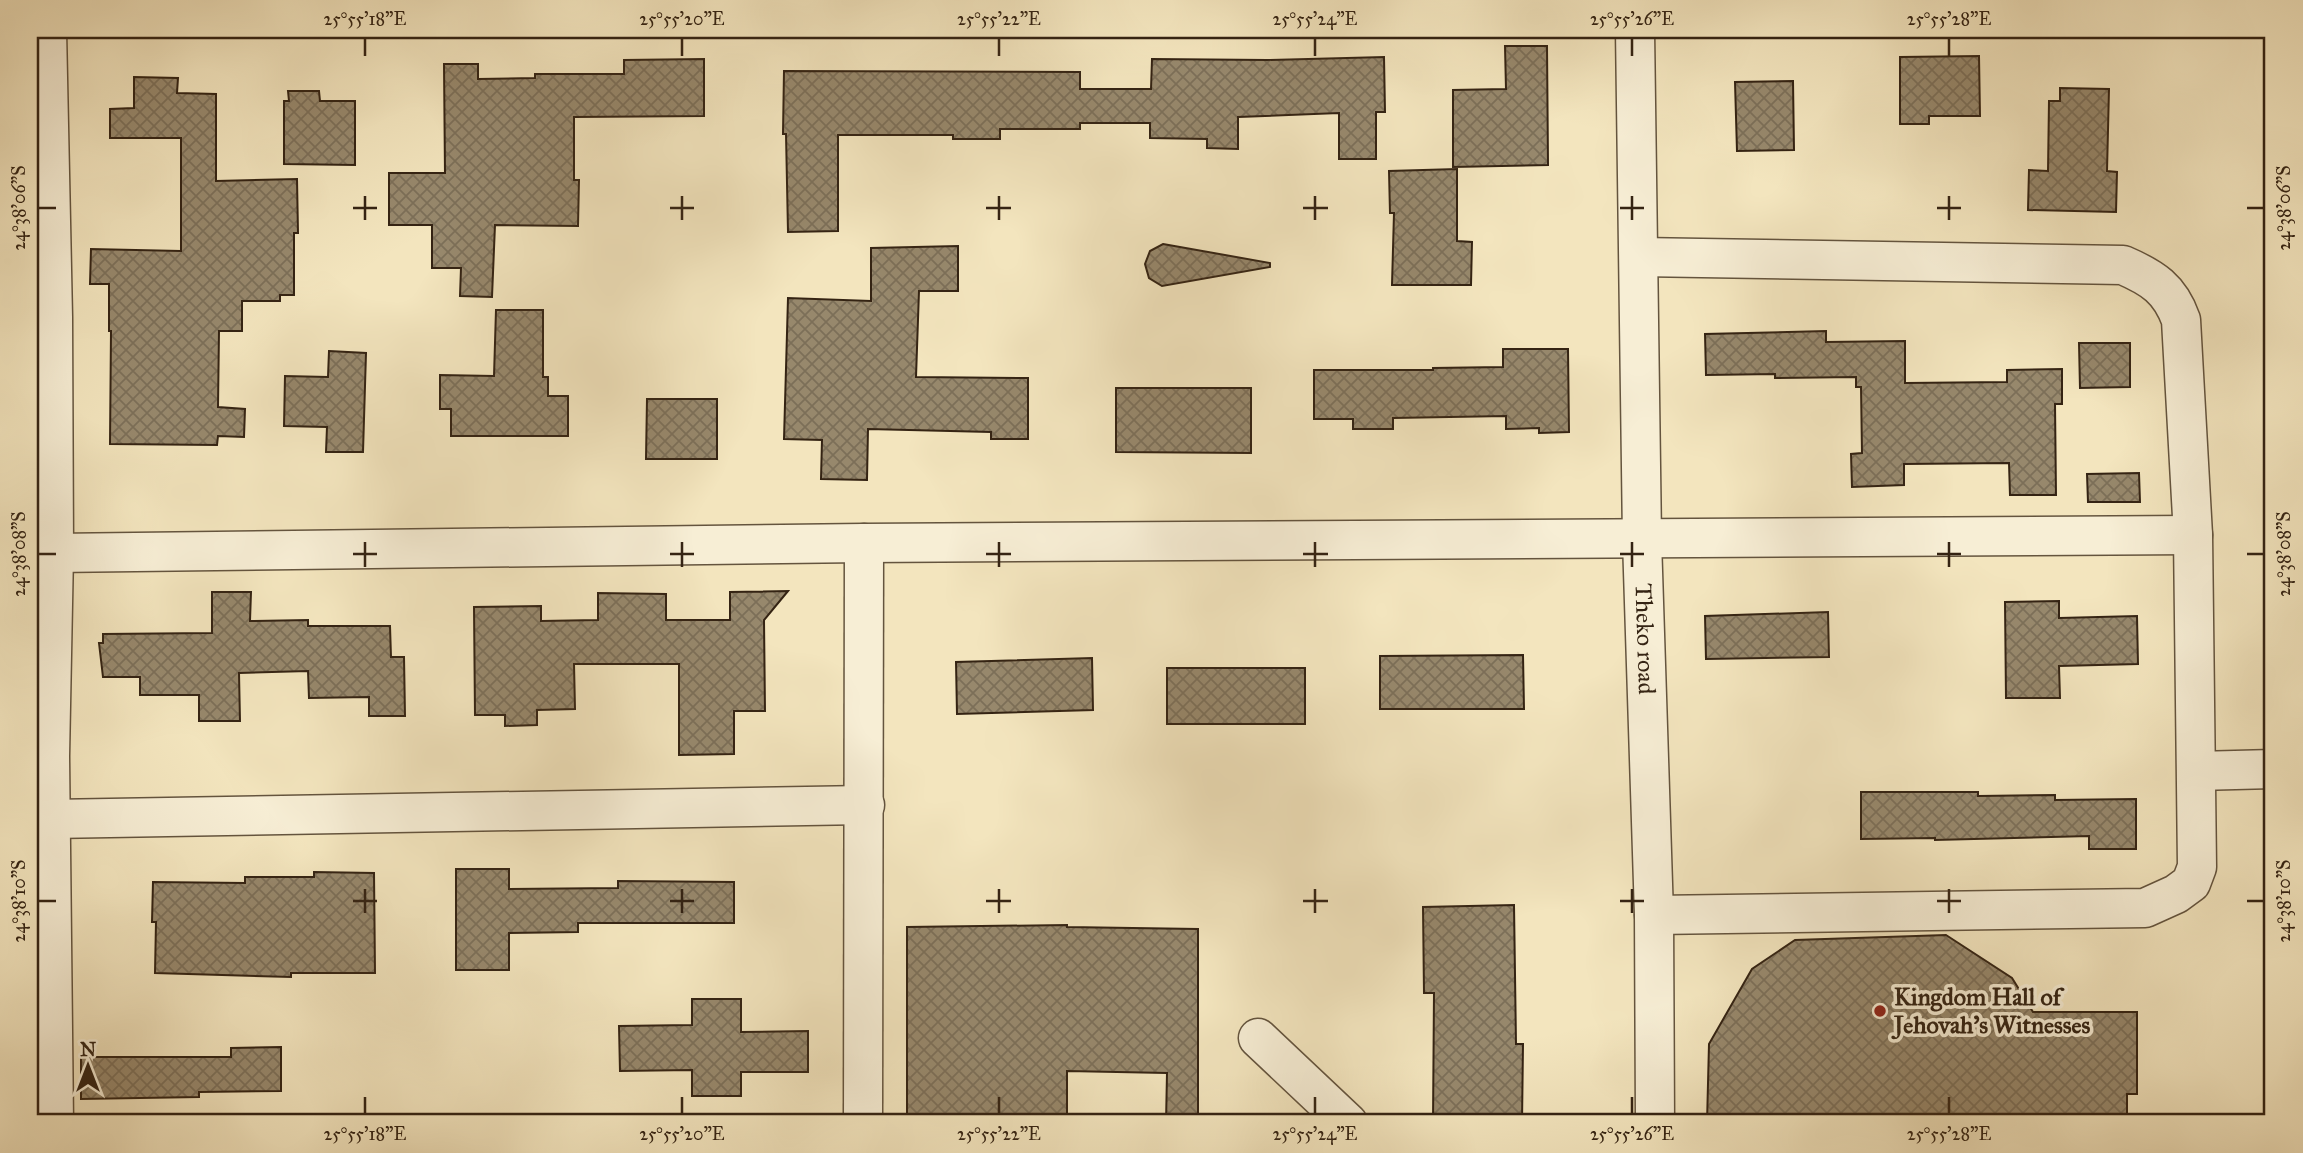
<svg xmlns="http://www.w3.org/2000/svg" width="2303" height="1153" font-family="'IM FELL Great Primer',serif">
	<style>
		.building { fill: url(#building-cross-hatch); stroke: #342313; stroke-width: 2 }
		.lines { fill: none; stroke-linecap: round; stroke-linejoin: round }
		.minor-casing { stroke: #64543e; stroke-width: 41 }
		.minor { stroke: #f7eed5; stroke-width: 38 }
		.ticks { fill: none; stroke: #342313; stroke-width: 2.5 }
		.poi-dot { fill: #8f2418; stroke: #f7eed5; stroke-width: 2.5 }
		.labels { text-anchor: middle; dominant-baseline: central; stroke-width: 7; stroke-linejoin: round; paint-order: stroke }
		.street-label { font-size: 24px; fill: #342313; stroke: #f7eed5 }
		.poi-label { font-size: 24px; font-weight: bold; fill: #342313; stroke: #f7eed5; text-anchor: start }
		.neatline { fill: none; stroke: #342313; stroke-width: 2.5 }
		.ticks-label { font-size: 18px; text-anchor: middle; fill: #342313 }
	</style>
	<defs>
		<pattern id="building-cross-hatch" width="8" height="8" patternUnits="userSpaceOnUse" patternTransform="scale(1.75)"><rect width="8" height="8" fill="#97886c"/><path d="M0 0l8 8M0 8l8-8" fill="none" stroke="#7c6f58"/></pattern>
	</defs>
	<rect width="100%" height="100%" fill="#f3e5be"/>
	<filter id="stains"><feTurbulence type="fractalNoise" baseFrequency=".00286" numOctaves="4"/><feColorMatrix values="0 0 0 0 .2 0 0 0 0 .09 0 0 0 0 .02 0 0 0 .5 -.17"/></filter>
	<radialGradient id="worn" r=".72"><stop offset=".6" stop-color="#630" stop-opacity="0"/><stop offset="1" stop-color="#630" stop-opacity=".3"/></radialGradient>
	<path class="building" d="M1505,46H1547L1548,165L1453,167V90L1506,89Z
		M1979,56L1980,116H1929V124H1900V57Z
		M1384,57L1385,112H1376V159H1339V113L1238,117V149L1207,148V139L1150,138V123H1080V129H1000V139H953V135H838V231L788,232L786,134H783L784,71L1080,72V89H1151L1152,59L1267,60Z
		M704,59V116L574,117V180H579L578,226L495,225L492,297L460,296L461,268H432V225H389V173H445L444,64H478V79L535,78V74H624V60Z
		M134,77L178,78L177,93L216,94V181L297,179L298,233H294V295H280V301H242V331H219L218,407L245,409L244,437L218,436L217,445L110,444L111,331H109V284H90L91,249L181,251V138H110V109L134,108Z
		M1793,81L1794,150L1737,151L1735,82Z
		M2060,88L2109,89L2107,171L2117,172L2116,212L2028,210L2029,170L2048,171L2049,101H2060Z
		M288,91H319L320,101H355V165L284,164V101H289Z
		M1457,169V241L1472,242L1471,285H1392L1394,213H1390L1389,171Z
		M1163,244L1270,263V267L1162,286L1149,278L1145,264L1150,251Z
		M958,246V291H919L916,377L1028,378V439H991V432L868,429L867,480L821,479L822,440L784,439L788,298L871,301V248Z
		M496,310H543V377H548V396H568V436H451V409H440V375L494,376Z
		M1826,331V342L1905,341V383L2007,382V370L2062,369V404H2055L2056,495H2010L2009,463L1904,464V485L1852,487L1851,454L1862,453L1861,387H1856V377L1775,378V374L1706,375L1705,334Z
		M2079,343H2130V387L2080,388Z
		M1503,349H1568L1569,432L1539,433V428L1506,429V416L1393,418V429H1353V419H1314V370H1433V368L1503,367Z
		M329,351L366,353L363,452H326L327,427L284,426L285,376L328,377Z
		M1116,388H1251V453L1116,452Z
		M647,399H717V459H646Z
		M2139,473L2140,502H2088L2087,474Z
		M788,591L764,620L765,711H734V754L679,755V664H574L575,709L537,710V725L505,726V715H475L474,607L541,606V621L598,620V593L666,594V620H730V592Z
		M212,592H251L250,621L308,620V626H390L391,657H404L405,716H369V697L309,698L308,671L239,673L240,721H199V695H140V677H103L99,643H103V634L212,633Z
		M2059,601V618L2137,616L2138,664L2059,666L2060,698H2006L2005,602Z
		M1828,612L1829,657L1706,659L1705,616Z
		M1523,655L1524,709H1380V656Z
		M1092,658L1093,710L957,714L956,662Z
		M1167,668H1305V724H1167Z
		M1861,792H1978V796L2055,795V800L2136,799V849H2089V836L1935,840V838L1861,839Z
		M456,869H509V889L618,888V881L734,882V923H578V932L509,933V970H456Z
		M314,872L374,873L375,973H291V977L155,973L156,922H152L153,882L245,883V877H314Z
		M1514,905L1516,1044H1523L1522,1123H1433L1434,993H1424L1423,907Z
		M1067,925V927L1198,929V1123H1166L1167,1073L1067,1071V1119L907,1120V927Z
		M1946,935L2012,978L2033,1012H2137V1094H2127V1123H1707L1709,1044L1752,969L1795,940Z
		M692,999H741V1032L808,1031V1072H741V1096H692V1070L620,1071L619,1026L692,1025Z
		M281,1047V1091L199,1092V1097L81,1099V1057H231V1048Z"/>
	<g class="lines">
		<g class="minor-casing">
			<g id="minor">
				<path d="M47,30L53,317L54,553L50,756L54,1123"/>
				<path id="s1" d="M1635,30L1642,540L1654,915L1655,1123"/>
				<path d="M1639,257L2123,265C2153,278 2170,289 2181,320L2193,535L2197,867L2191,883L2176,894L2145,908L1654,915"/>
				<path d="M54,553L864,543L2193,535"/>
				<path d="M2197,771L2273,769"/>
				<path d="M51,819L865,805"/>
				<path d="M1258,1038L1348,1123"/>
				<path d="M863,1123L864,543"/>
			</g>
		</g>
		<use href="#minor" class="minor"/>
	</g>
	<path class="ticks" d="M365,38V56M682,38V56M999,38V56M1315,38V56M1632,38V56M1949,38V56M365,196V220M682,196V220M999,196V220M1315,196V220M1632,196V220M1949,196V220M38,208H56M353,208H377M670,208H694M986,208H1011M1303,208H1328M1620,208H1644M1937,208H1961M2247,208H2264M365,542V567M682,542V567M999,542V567M1315,542V567M1632,542V567M1949,542V567M38,554H56M353,554H377M670,554H694M986,554H1011M1303,554H1328M1620,554H1644M1937,554H1961M2247,554H2264M365,889V913M682,889V913M999,889V913M1315,889V913M1632,889V913M1949,889V913M38,901H56M353,901H377M670,901H694M986,901H1011M1303,901H1328M1620,901H1644M1937,901H1961M2247,901H2264M365,1097V1114M682,1097V1114M999,1097V1114M1315,1097V1114M1632,1097V1114M1949,1097V1114"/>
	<circle class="poi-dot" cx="1880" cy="1011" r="7"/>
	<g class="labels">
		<g class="street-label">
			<text stroke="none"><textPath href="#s1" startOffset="609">Theko road</textPath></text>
		</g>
		<g class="poi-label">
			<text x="1894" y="997">Kingdom Hall of<tspan x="1894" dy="28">Jehovah's Witnesses</tspan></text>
		</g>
	</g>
	<rect width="2303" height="1153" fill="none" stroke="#f3e5be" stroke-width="77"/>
	<g transform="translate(88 1066)" stroke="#f7eed5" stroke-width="5" paint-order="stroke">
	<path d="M0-5L12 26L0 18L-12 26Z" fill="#342313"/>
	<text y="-10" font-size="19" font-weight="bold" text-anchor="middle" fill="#342313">N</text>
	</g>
	<rect x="38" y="38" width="2226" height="1076" class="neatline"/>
	<g class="ticks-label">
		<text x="365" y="25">25°55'18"E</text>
		<text x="682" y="25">25°55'20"E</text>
		<text x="999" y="25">25°55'22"E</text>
		<text x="1315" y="25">25°55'24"E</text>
		<text x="1632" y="25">25°55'26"E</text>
		<text x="1949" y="25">25°55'28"E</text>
		<text transform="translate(19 208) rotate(-90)" y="6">24°38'06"S</text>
		<text transform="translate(2284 208) rotate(-90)" y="6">24°38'06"S</text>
		<text transform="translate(19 554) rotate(-90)" y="6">24°38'08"S</text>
		<text transform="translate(2284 554) rotate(-90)" y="6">24°38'08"S</text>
		<text transform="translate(19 901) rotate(-90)" y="6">24°38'10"S</text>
		<text transform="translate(2284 901) rotate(-90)" y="6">24°38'10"S</text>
		<text x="365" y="1140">25°55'18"E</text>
		<text x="682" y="1140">25°55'20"E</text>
		<text x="999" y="1140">25°55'22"E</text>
		<text x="1315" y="1140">25°55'24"E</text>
		<text x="1632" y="1140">25°55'26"E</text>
		<text x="1949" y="1140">25°55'28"E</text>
	</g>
	<rect width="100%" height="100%" filter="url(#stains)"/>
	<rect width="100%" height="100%" fill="url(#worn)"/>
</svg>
